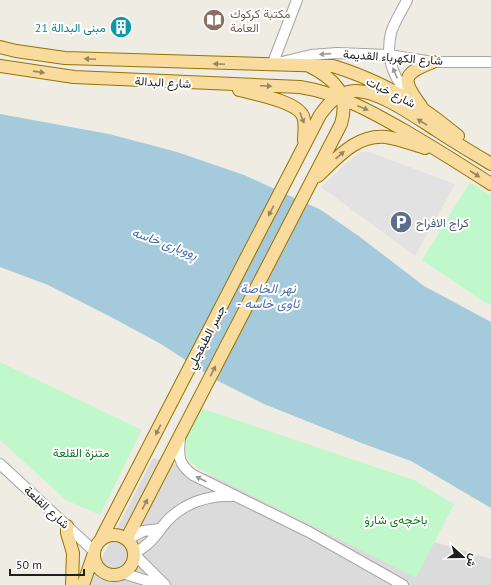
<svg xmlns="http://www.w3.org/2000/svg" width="491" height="585" font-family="'PT Sans',Vazirmatn,sans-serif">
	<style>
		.residential { fill: #dcdbdb }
		.park { fill: #c1f8cb }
		.parking { fill: #e2e2e2 }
		.water { fill: #a5cadc }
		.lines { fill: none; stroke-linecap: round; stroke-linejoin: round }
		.minor-casing { stroke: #a5a5a5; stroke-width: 12 }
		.major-casing { stroke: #957303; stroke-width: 14 }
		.minor { stroke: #fff; stroke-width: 10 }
		.major { stroke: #fadb9e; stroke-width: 12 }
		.oneway { fill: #9a9a9a }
		.oneway2 { fill: #978664 }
		.labels { text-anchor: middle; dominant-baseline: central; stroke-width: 4; stroke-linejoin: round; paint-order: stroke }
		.education-label { font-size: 12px; fill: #785e54; stroke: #fff; text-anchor: start }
		.culture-label { font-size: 12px; fill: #0d838f; stroke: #fff; text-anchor: end }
		.street-label { font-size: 12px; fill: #1e1e1e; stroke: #fff }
		.service-label { font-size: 12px; fill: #4e5e75; stroke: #fff; text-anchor: start }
		.park-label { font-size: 12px; fill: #0d7a21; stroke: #fff }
		.water-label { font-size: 13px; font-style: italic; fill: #4c72ac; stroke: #fff }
	</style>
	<rect width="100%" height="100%" fill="#efece4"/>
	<path class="residential" d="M153,458L491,559V585H88Z"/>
	<path class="park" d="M470,182L491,196V304L484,302L422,260Z
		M0,362L142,430L101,513L98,514L66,500L0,440Z
		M201,408L414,480L454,504L416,578L196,467C194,464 189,461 188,458C180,440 193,423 201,408Z"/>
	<path class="parking" d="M360,152H369L455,184L415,256L321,187L353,157Z"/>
	<path class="water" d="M0,114L109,134L177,152L244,175L321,210L360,237L424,286L491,322V508L411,461L364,444L264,404L216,380L161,344L109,316L48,285L0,267Z"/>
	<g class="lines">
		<g class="minor-casing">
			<path id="minor" d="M407,0C402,11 394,22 391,33C385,58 394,81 412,98
				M282,62L311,55L337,53L389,55L433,62H491
				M272,65L297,0
				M180,438C178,455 178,464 193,475L309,532L403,585
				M0,464L94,551
				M128,539L143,531L160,529
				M134,553C152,544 155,535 167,521C184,503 208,495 232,496
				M134,554L165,585
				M122,573L161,585"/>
		</g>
		<g class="major-casing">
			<path id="major" d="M0,47L16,51L65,58L333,66C365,76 397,91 424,110C436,118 447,127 458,136
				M0,66L74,77L300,87C339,93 374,113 407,132C436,149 463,166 491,184
				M239,90C255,94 296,101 303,116C306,124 304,133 304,141
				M421,106C401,79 402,74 433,62
				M318,176C338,157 357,134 386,137C399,139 412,144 425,148
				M67,526V533L73,553L72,585
				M94 555a20 20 0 1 1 40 0a20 20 0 1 1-40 0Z
				M102,537L320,115C328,104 338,92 354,91C377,89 417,118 436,130C454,142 473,153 491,164
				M127,538L341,124C350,94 335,79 309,66
				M83,585L93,556"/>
		</g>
		<use href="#minor" class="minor"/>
		<use href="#major" class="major"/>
	</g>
	<defs><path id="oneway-solid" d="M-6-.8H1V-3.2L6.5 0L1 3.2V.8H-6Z"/></defs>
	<g class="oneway">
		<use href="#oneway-solid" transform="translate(325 54) rotate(176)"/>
		<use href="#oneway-solid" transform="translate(395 73) rotate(-113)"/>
		<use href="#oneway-solid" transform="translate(201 479) rotate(-153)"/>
	</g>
	<g class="oneway2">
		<use href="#oneway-solid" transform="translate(90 59) rotate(-178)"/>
		<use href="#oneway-solid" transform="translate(219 64) rotate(-177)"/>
		<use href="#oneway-solid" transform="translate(39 72) rotate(8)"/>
		<use href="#oneway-solid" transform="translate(266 86) rotate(2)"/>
		<use href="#oneway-solid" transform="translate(363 108) rotate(22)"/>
		<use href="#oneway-solid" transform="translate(302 118) rotate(69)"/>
		<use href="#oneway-solid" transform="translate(422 122) rotate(-148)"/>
		<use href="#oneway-solid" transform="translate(340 155) rotate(-41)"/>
		<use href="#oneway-solid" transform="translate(475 174) rotate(33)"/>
		<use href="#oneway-solid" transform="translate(271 211) rotate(117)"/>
		<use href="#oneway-solid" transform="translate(213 371) rotate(-63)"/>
		<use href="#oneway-solid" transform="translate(158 430) rotate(117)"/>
		<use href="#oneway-solid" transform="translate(145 504) rotate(-63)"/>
	</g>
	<defs>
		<g id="library-disc" transform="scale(1.15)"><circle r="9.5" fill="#8d6e63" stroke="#fff"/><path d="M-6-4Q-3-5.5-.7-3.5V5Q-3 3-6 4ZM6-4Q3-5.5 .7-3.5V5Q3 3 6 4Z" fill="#fff"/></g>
		<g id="building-disc" transform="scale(1.15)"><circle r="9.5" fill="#0f9aa8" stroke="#fff"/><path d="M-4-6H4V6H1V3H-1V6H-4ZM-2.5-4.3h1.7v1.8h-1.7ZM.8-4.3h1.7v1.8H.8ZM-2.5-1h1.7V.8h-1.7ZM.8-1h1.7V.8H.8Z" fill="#fff"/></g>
		<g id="parking-disc" transform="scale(1.15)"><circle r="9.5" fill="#5c6f8a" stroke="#fff"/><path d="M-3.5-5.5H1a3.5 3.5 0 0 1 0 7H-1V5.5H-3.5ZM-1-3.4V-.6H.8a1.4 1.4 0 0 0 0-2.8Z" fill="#fff"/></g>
	</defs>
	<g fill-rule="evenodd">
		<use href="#library-disc" x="214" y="20"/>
		<use href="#building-disc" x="121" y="27"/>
		<use href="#parking-disc" x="401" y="222"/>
	</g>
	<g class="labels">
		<g class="education-label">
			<text x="230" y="13">مكتبة كركوك<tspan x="230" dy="14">العامة</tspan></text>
		</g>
		<g class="culture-label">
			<text x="106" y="27">مبنى البدالة 21</text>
		</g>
		<g class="street-label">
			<text transform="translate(393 57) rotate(4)">شارع الكهرباء القديمة</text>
			<text transform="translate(163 82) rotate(3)">شارع البدالة</text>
			<text transform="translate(391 92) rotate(27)">شارع خبات</text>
			<text transform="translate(206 337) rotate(-63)">جسر الطبقجلي</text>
			<text transform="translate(47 507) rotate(43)">شارع القلعة</text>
		</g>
		<g class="service-label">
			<text x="416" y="222">كراج الافراح</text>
		</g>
		<g class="park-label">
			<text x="81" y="452">متنزة القلعة</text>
			<text x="396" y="519">باخچەی شارۆ</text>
		</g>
		<g class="water-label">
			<text transform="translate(165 243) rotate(20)">ڕووباری خاسە</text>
			<text x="268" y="288">نهر الخاصة<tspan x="268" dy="15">- ئاوی خاسە</tspan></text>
		</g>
	</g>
	<g transform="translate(463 557) rotate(111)" stroke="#ffffff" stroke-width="3" paint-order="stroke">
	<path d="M0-3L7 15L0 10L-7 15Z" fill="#1e1e1e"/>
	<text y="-6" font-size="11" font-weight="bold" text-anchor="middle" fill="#1e1e1e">ش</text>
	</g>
	<path d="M10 569v6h74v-6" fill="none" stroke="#1e1e1e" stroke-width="2"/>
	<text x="16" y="569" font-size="12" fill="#1e1e1e" stroke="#ffffff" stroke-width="3" paint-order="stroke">50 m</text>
</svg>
